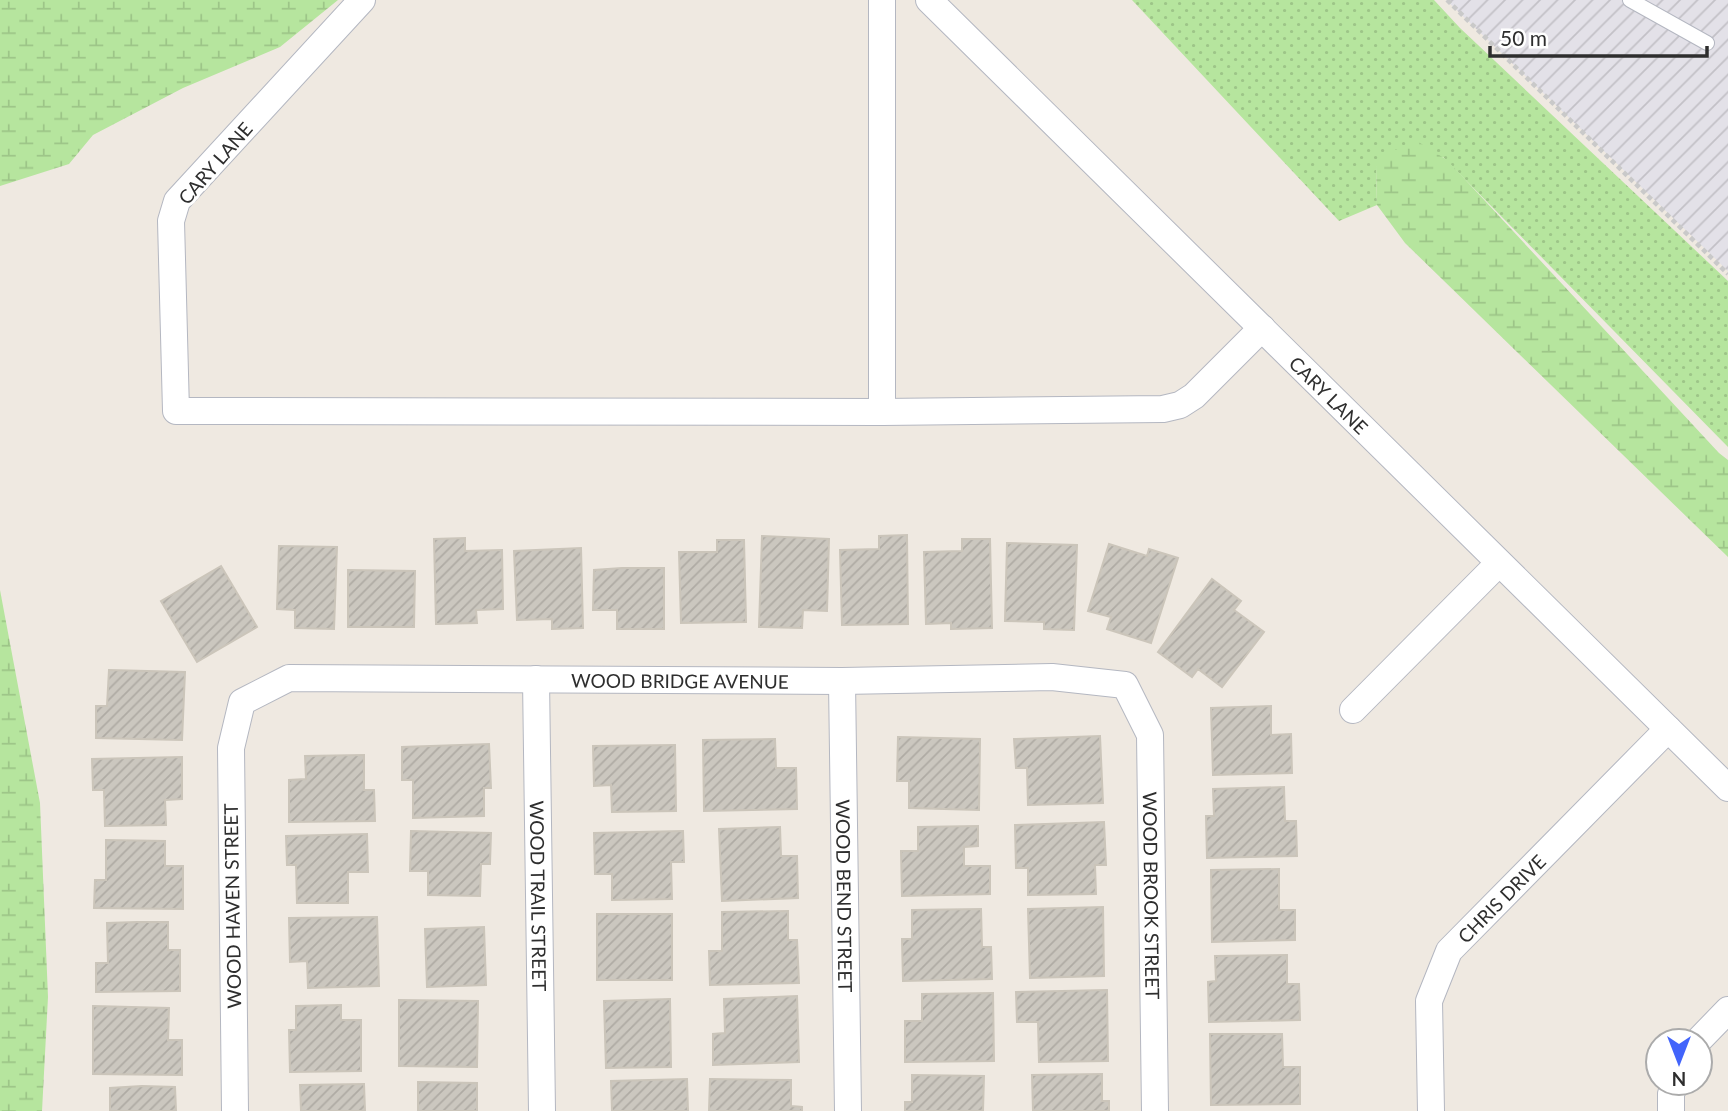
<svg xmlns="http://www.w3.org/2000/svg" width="1728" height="1111" font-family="Lato,sans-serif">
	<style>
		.industrial { fill: url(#industrial-furrows) }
		.grass { fill: url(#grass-dots) }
		.wetland { fill: url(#wetland-marsh) }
		.building { fill: url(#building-hatch); stroke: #cbc5ba; stroke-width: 2 }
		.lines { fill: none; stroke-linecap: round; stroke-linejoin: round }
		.lane-casing { stroke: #b4b7c1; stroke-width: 16 }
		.street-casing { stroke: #b4b7c1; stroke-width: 28 }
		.path { stroke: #c9c9c9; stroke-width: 4.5; stroke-dasharray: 5 3.5; stroke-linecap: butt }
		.lane { stroke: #fff; stroke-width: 14 }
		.street { stroke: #fff; stroke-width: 26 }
		.labels { text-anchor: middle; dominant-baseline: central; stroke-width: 6; stroke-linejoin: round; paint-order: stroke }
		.street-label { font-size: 19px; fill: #2e2e2e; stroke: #fff }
	</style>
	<defs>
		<pattern id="industrial-furrows" width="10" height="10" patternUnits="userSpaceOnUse" patternTransform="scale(1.75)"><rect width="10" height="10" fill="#e3e1e8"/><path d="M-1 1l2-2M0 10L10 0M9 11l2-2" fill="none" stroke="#c3c1c7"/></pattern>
		<pattern id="grass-dots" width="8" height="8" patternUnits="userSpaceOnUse" patternTransform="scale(1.75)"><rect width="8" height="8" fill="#b6e59e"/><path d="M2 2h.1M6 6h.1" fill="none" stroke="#9dc588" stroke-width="1.8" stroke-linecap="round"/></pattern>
		<pattern id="wetland-marsh" width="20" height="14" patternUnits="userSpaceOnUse" patternTransform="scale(1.75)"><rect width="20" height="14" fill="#b6e59e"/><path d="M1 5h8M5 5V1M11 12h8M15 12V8" fill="none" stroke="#9dc588"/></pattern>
		<pattern id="building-hatch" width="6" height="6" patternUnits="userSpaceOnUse" patternTransform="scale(1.75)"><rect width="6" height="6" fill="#cbc7bf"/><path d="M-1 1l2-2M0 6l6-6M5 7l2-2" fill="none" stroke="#afaba4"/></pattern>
	</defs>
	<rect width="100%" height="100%" fill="#efe9e1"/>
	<path class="industrial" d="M1446,0H1728V271L1611,158Z"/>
	<path class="grass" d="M1132,0H1434L1460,28L1728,281V447L1443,157L1376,167L1377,205L1339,221Z"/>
	<path class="wetland" d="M0,0H338L280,47L183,88L93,135L69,164L0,186Z
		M1417,141L1447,160L1719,453L1728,460V557L1405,243L1377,205L1376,167L1395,150Z
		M0,590L40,803L48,997L42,1111H0Z"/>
	<path class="building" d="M907,535L908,624L842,625L840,550L879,549V536Z
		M762,536L829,539L827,611L803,610L802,628L759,627Z
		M465,538V551L502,550L503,609L476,610L477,623L436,624L434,539Z
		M962,539H990L992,628L951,629V623L926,624L924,552L962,551Z
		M717,540H744L746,622L681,623L679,552H717Z
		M1007,543L1077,545L1074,630L1044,629V622L1005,621Z
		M1109,544L1147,556L1149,549L1178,558L1151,643L1107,629L1111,617L1088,611Z
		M279,546L337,547L334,629L295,628V610L277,609Z
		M581,548L583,628L552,629V619L517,620L514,551Z
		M221,566L257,627L197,662L161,601Z
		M622,568H664V629H617V610H593L594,570Z
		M348,570L415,571L414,627H348Z
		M1212,579L1241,601L1234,610L1264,632L1222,687L1198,669L1192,677L1158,652Z
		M109,670L185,672L182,740L96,738V706H107Z
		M1271,706V735L1291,734L1292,773L1213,775L1211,708Z
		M1100,736L1103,803L1028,805L1027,768H1016L1014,739Z
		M898,737L980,739L979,810L909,808V781H897Z
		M775,739L776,768H796L797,809L704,811L703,740Z
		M489,744L491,788H484V816L413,818V780H402V747Z
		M675,745L676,811L612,812L611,785L594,786L593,746Z
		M364,755V790H374L375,821L289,822V780L306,779L305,756Z
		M182,757V799L165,800L166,825L105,826L104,790H93L92,759Z
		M1284,787L1285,821H1296L1297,856L1207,858L1206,816H1214L1213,789Z
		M1104,822L1106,865H1095L1096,894L1028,895V868H1016L1015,825Z
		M978,826V846L964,847V866H990V894L902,896L901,851H918V827Z
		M780,827L781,856H797L798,898L722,901L719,829Z
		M411,831L491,833L490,864H481L480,896L428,895V871H410Z
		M683,831L684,862H671L672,899L612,900V874H595L594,833Z
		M367,834L368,872H348V903H297L296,865H287L286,836Z
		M106,840L165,841V866H183V909L94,908L95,880H106Z
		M1279,869V910H1295V940L1212,942L1211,870Z
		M1103,907L1104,976L1030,978L1028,909Z
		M981,909L982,947H991L992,979L903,981L902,939H912V910Z
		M788,911V940H797L799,983L710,985L709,951H722V912Z
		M597,914H672V980H597Z
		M377,917L379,986L308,988L307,961L290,962L289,918Z
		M137,922H168V950H180V991L96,992V963H108L107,923Z
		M484,927L486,985L427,987L425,929Z
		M1287,955V984H1299L1300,1020L1209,1022L1208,982L1216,981L1215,956Z
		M1107,990L1108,1061L1039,1062L1038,1022H1017L1016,992Z
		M993,993L994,1061L905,1062V1021H922V994Z
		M797,996L799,1062L713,1065V1034L725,1033L724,999Z
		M670,999L671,1067L606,1068L604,1001Z
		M399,1000L478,1001L477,1067L399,1066Z
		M341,1005V1020H361V1071L290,1072L289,1030H296V1006Z
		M93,1006L169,1008L168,1040H182V1075L93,1074Z
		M1210,1034H1282L1283,1067H1300V1104L1211,1105Z
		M1102,1074V1101H1109V1111H1033L1032,1075Z
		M912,1075L984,1076L983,1111H905V1102H912Z
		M687,1079L688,1111H612L611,1081Z
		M710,1079L791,1080V1106L802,1107V1111H709Z
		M418,1082L477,1083V1111H418Z
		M364,1084L365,1111H301L300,1085Z
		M142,1086L175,1087L176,1111H110V1088Z"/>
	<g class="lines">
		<g class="lane-casing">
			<path id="lane" d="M1630,0L1707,43"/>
		</g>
		<g class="street-casing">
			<g id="street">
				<path d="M362,0L177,201L171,221L176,411L882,412L1163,409L1180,405L1194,396L1262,328"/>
				<path id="s1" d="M929,0L1728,788"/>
				<path d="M882,412V0"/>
				<path id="s2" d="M536,679L542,1111"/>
				<path id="s3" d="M842,681L848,1111"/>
				<path d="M1353,710L1499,563"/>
				<path d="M1698,1041L1728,1010"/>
				<path id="s4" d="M235,1111L231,748L242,702L289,678L842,681L1052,677L1125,685L1150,735L1155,1111"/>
				<path id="s5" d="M1431,1111L1429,1001L1449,951L1668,729"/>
				<path d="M1671,1111V1094L1675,1083"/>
			</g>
		</g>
		<path class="path" d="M1447,0L1728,274"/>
		<use href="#lane" class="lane"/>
		<use href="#street" class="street"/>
	</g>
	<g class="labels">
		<g class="street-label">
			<text transform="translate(215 163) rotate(-49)">CARY LANE</text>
			<text stroke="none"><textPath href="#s1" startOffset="562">CARY LANE</textPath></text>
			<text stroke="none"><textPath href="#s4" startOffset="854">WOOD BRIDGE AVENUE</textPath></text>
			<text stroke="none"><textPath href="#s2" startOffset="217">WOOD TRAIL STREET</textPath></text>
			<text stroke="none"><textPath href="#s4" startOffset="1516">WOOD BROOK STREET</textPath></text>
			<text stroke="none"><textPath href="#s3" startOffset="215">WOOD BEND STREET</textPath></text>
			<text stroke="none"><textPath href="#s5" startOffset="238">CHRIS DRIVE</textPath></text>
			<text transform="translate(232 906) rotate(-91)">WOOD HAVEN STREET</text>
		</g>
	</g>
	<g transform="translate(1679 1062) rotate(180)"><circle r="33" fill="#ffffff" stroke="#ababab" stroke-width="2"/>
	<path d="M0-5L12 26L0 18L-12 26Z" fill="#4264fb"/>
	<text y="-10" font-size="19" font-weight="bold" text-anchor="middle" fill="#2e2e2e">N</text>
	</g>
	<path d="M1490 46v10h217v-10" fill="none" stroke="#2e2e2e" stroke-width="3.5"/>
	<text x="1500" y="46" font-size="21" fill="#2e2e2e" stroke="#ffffff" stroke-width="5" paint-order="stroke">50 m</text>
</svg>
